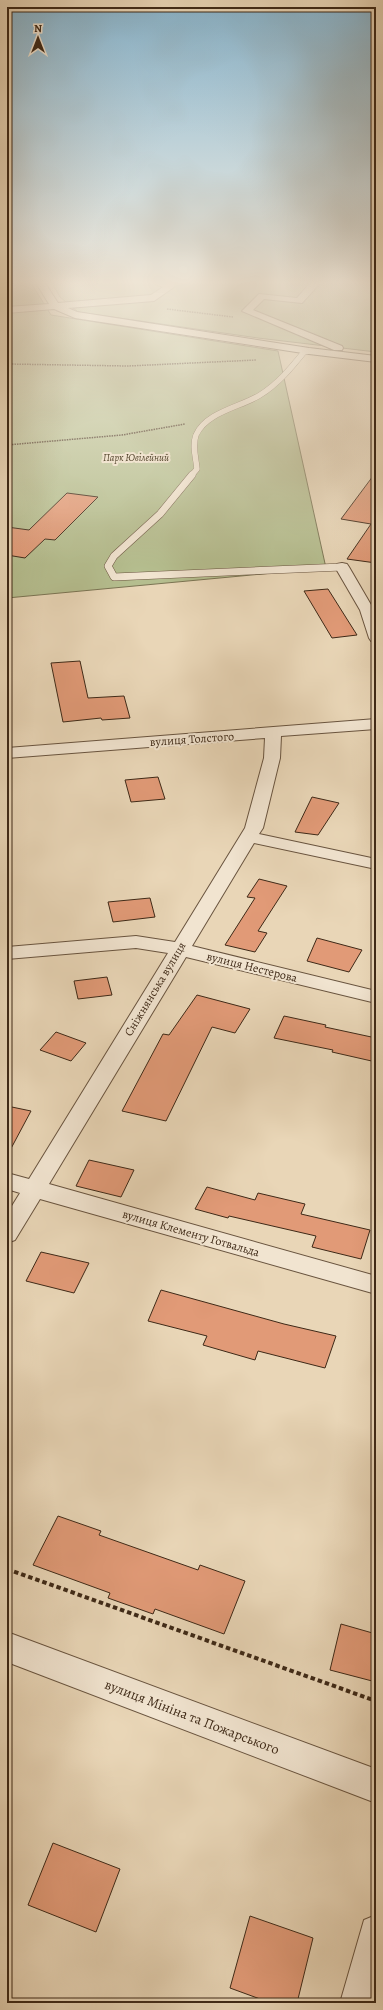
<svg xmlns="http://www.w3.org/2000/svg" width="383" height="2010" font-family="Alegreya,serif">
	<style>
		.green { fill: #b5be8f; stroke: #7a7453 }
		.building { fill: #e19a77; stroke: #3e2917 }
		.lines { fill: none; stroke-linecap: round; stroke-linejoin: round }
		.service-far1-casing { stroke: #69543f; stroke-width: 6 }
		.service-casing { stroke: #69543f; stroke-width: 8 }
		.minor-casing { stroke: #69543f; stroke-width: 2 }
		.tertiary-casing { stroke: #69543f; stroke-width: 2 }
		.path-far1 { stroke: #3e2917; stroke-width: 1.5; stroke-dasharray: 1.5 1; stroke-linecap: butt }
		.path { stroke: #3e2917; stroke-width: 4; stroke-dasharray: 4.5 3; stroke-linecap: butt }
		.service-far1 { stroke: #f1e4d0; stroke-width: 5.5 }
		.service { stroke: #f1e4d0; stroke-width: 7 }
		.minor { fill: #f1e4d0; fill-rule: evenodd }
		.tertiary { fill: #f1e4d0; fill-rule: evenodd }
		.labels { text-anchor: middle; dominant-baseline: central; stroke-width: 4; stroke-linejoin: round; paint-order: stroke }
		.far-park-label { font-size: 10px; font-style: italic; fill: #56472f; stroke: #f1e4d0 }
		.street-label { font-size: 12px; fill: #3e2917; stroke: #f1e4d0 }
		.near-street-label { font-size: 14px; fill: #3e2917; stroke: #f1e4d0 }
	</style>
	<rect width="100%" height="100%" fill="#e9d6b7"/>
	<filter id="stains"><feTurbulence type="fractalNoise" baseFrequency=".005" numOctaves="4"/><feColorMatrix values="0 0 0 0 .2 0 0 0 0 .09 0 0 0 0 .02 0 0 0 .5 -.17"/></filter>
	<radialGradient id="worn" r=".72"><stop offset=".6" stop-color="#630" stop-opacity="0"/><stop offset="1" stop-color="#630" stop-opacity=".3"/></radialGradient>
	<path class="green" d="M7,283H31L51,315L278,351L326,568L7,598Z
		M52,283H376V352L258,338L78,312L60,297Z"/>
	<path class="building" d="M376,472V563L347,559L371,524L341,519Z
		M67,493L98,497L55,540L45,539L25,558L7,555V527L29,530Z
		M328,589L357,635L332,638L304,591Z
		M80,661L88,698L124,696L130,718L102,720L101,718L63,722L51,663Z
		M158,777L165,799L131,802L125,780Z
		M312,797L339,803L318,835L295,832Z
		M259,879L287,886L258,931L267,933L255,952L225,945L255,898L247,897Z
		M150,898L155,917L113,922L108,902Z
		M317,938L362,950L349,972L307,961Z
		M107,977L112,995L78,999L74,981Z
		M197,995L250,1009L235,1033L212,1027L166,1121L122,1111L163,1034L169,1035Z
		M284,1016L326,1025L325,1027L376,1038V1062L332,1052L333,1050L274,1038Z
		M56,1032L86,1043L71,1061L40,1050Z
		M7,1106L31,1111L7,1156Z
		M89,1160L134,1170L121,1197L76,1186Z
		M207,1187L255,1200L258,1193L305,1204L301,1214L370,1230L361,1259L312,1247L316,1236L229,1216L228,1218L195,1209Z
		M41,1252L89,1263L74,1293L26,1281Z
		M161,1290L284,1324L336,1336L325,1368L258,1351L255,1360L203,1345L207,1336L148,1321Z
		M58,1516L101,1531L99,1535L198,1570L200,1565L245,1581L224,1634L155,1609L153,1614L108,1598L110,1593L33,1565Z
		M341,1624L376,1634V1682L330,1670Z
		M53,1843L120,1869L96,1932L28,1905Z
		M250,1916L313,1938L297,2003H271L230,1988Z"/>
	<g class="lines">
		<g class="service-far1-casing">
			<path id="service-far1" d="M191,476L197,469C196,458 192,446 196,435C206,412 241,407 260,395C278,384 291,368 304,352L309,351"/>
		</g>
		<g class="service-casing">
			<path id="service" d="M192,475L160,514L114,556L108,566L114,577L342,567"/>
		</g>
		<g class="minor-casing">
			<path id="minor" d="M36,283H45L58,303L151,295L163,287L153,283H175L174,287L154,301L68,308L77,312L309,348L376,356V362L309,354L75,318L54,309L7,313V307L49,304Z
				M310,283H320L302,303L264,299L253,310L342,346L343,348L342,350H334L242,311L259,294L297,298Z
				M342,563L347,564L349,567L374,610L376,616V642L371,641L369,638L360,610L335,567L337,564Z
				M376,719V729L281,736L280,758L263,828L259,834L376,859V869L254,843L192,946L376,991V1003L186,957L49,1184L376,1276V1294L40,1199L15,1240L7,1243V1214L20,1193L7,1189V1173L29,1179L168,953L136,948L7,959V947L136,936L175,942L245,828L264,758L265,738L7,758V748Z
				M376,1915V1996L374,2003H340L364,1920Z"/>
		</g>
		<g class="tertiary-casing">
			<path id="tertiary" d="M7,1632L376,1769V1803L7,1662Z"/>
		</g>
		<path class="path-far1" d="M167,309L233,317
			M7,364L128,366L256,360
			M7,445L122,435L185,424"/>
		<path class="path" d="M7,1569L376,1701"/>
		<use href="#service-far1" class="service-far1"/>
		<use href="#service" class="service"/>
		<use href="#minor" class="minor"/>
		<use href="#tertiary" class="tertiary"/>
	</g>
	<linearGradient id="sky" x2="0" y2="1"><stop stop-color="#87b6d1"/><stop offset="0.5" stop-color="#f5eddf"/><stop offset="1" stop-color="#f5eddf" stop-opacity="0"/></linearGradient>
	<rect width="383" height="565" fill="url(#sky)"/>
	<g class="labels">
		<g class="far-park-label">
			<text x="136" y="457">Парк Ювілейний</text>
		</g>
		<g class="street-label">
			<text transform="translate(192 739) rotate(-4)">вулиця Толстого</text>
			<text transform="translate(252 967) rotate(14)">вулиця Нестерова</text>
			<text transform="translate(155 989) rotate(-59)">Сніжнянська вулиця</text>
			<text transform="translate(191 1233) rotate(16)">вулиця Клементу Готвальда</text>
		</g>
		<g class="near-street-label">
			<text transform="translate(192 1717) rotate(21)">вулиця Мініна та Пожарського</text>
		</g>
	</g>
	<rect width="383" height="2010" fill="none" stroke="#e9d6b7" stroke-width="24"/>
	<rect x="8" y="8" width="367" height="1994" fill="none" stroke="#3e2917" stroke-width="2"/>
	<rect x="12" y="12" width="359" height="1986" fill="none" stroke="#3e2917"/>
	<g transform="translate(38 38)" stroke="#f1e4d0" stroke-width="3" paint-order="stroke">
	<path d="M0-3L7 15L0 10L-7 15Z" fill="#3e2917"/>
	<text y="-6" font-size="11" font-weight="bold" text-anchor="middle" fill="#3e2917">N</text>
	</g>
	<rect width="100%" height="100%" filter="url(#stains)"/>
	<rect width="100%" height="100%" fill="url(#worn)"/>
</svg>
